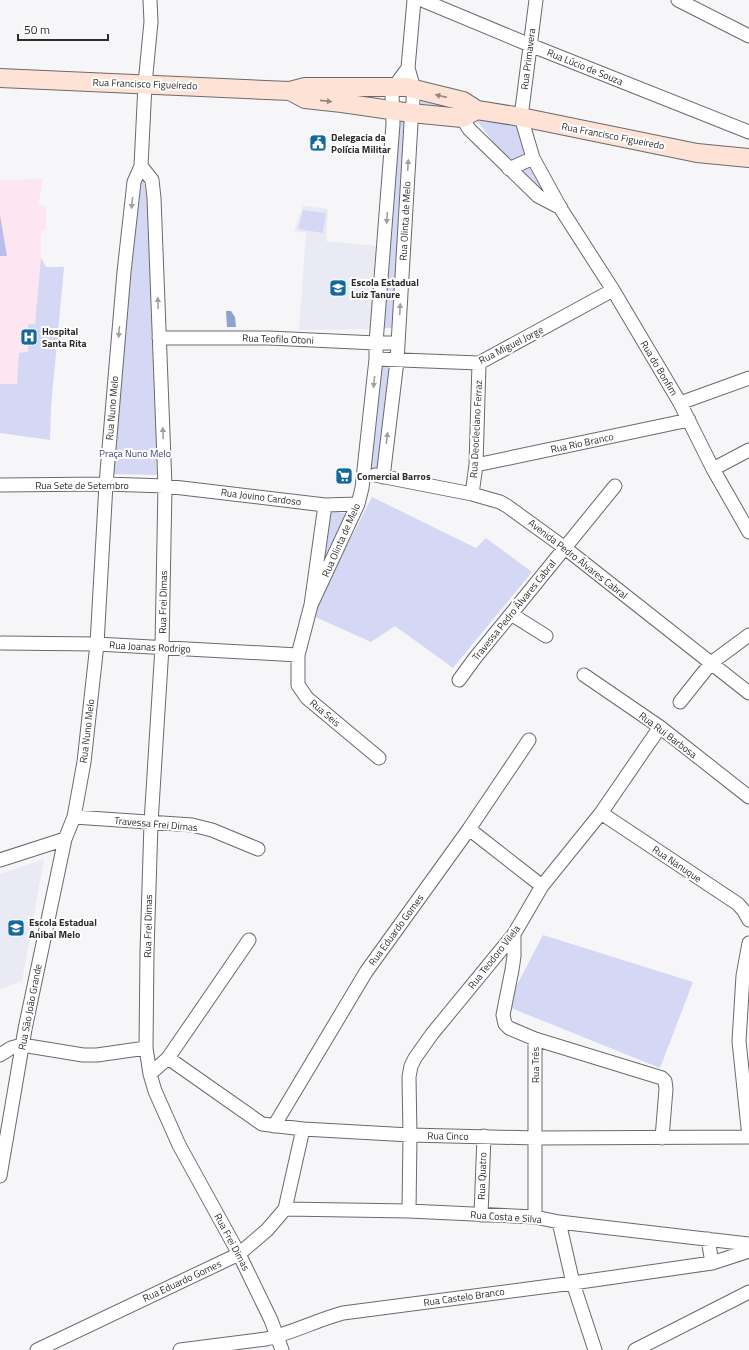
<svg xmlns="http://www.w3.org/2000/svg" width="749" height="1350" font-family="'Titillium Web',sans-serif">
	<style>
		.built { fill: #e9eaf4 }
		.medical { fill: #fde5f1 }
		.green { fill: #d4d8f5 }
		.forest { fill: #b9bde8 }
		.water { fill: #8da3c9 }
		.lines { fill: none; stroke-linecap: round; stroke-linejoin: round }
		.street-casing { stroke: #6a6a6c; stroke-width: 15 }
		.secondary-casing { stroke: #6a6a6c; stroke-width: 20 }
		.street { stroke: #fff; stroke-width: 13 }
		.secondary { stroke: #fee2d6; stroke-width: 18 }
		.oneway { fill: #958782 }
		.oneway2 { fill: #a0a0a0 }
		.labels { text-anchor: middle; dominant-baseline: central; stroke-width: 4; stroke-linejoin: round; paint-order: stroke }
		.street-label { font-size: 10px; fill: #2c2c2d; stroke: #fff }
		.poi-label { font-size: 10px; font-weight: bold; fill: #2c2c2d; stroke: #fff; text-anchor: start }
		.park-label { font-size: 10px; fill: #42437a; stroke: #fff }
	</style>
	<rect width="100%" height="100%" fill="#f6f6f9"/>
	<path class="built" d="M303,206L328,209L326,241L377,246L370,329L299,330L306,233L294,231Z
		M44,859L22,981L0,989V874Z"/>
	<path class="medical" d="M43,179L38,205L46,207V228L41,232V258L46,267H64L51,406L0,409V180Z"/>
	<path class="green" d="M419,96L455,107L454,113L418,109L422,101Z
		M474,117L517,125L548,195L516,172Z
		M396,118L406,119L392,328H380Z
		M143,176L147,199L150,234L157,475L112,474L135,197Z
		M303,210L326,213L323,233L298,229Z
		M41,258L46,267H64L51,406L50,440L0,433V384H17L19,353L28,352V324H35Z
		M381,362L393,364L381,470L371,468Z
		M372,497L476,548L486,538L532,572L453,668L395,626L371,642L311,615Z
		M331,511L349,514L322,569Z
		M543,935L693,982L660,1068L506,1006Z"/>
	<path class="forest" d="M0,215L7,256H0Z"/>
	<path class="water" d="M226,311H231L235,317L236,327H227Z"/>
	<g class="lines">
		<g class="street-casing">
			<path id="street" d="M422,0L530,45L749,132
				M536,0L521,117L533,158L561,209L613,290L680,403L713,469L749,532
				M678,0L749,36
				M462,111V118L469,129L538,196L561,208
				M141,166L152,180L154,198L165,486L162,647L151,823L147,952L146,1048L150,1074L155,1091L179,1145L239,1254L271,1320L282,1350
				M509,169L533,158
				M159,338H269L376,343H397
				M376,359L479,363L613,290
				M680,403L749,378
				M476,465L689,420
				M713,469L749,450
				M375,475L472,494L500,502L507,506L565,548L749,693
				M383,477L397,361L411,123L414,89L408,68L414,0
				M0,485L106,484L165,486L325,505L358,504
				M472,494L476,465L479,363
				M325,505L311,605L298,655V685L307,698L379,758
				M311,605L358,504L362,488L376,359V343L393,124L392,94L394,87L408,68
				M511,614L546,636
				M2,643L97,644L298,655
				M584,675L660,727L749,797
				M459,680L475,658L511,614L615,486
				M680,702L711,663L749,635
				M601,813L738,904L744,911L749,920
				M74,817L192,825L212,830L258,849
				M469,829L542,886
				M0,860L65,839
				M514,934V956L512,970L503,1015L505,1024L509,1028L535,1039V1217
				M535,1039L662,1078L665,1081L666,1089L662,1138
				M0,1055L11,1048L22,1045L83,1055H97L146,1048
				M168,1058L262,1124L303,1129L410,1135L536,1138L749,1137
				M150,1074L168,1058L249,940
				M274,1126L366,972L469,829L529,740
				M749,1137L739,1041L743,976L749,943
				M0,1176L25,1029L65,839L74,817L84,762L97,644L106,484L124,272L134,182L141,166L145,84L151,22L150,0
				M285,1209L409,1211L535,1217L559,1222L749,1244
				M409,1211L410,1135L409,1077L411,1066L415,1058L432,1034L514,934L542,886L601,813L660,727
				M481,1215L484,1136
				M559,1222L573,1283L595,1350
				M708,1239L712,1263
				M37,1350L239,1254L267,1230L285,1209L303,1129
				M180,1350L266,1339C292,1333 317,1320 343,1313L573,1283L712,1263L749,1251
				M635,1350L749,1292"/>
		</g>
		<g class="secondary-casing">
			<path id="secondary" d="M0,78L290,91L305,87H406L463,101L477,110L521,117L697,153L749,158
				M290,91L305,99L342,103L411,113L462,118L477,110"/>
		</g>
		<use href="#street" class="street"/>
		<use href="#secondary" class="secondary"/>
	</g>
	<defs><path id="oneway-solid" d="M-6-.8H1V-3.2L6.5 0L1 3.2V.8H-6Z"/></defs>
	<g class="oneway">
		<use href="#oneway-solid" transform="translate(441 96) rotate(-167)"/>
		<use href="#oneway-solid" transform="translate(326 101) rotate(6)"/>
	</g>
	<g class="oneway2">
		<use href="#oneway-solid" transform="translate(408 165) rotate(-87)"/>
		<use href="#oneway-solid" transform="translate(132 203) rotate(96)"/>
		<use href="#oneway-solid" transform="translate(387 218) rotate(94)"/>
		<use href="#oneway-solid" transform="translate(158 303) rotate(-92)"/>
		<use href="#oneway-solid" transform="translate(400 309) rotate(-87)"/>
		<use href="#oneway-solid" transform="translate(119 332) rotate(95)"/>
		<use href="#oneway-solid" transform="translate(374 382) rotate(96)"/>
		<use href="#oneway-solid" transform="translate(163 433) rotate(-92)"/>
		<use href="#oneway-solid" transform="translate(387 438) rotate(-83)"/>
	</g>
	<defs>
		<g id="civic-square" transform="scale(0.9)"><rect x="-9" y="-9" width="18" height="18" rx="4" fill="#13699a" stroke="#fff"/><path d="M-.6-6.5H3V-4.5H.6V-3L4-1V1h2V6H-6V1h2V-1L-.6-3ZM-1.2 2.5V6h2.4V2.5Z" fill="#fff"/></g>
		<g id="school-square" transform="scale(0.9)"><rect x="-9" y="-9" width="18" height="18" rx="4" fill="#13699a" stroke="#fff"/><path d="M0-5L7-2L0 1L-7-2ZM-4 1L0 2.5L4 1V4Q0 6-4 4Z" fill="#fff"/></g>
		<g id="hospital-square" transform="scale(0.9)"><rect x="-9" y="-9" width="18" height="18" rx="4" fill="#13699a" stroke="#fff"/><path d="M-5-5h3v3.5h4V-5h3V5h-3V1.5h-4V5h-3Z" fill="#fff"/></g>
		<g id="supermarket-square" transform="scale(0.9)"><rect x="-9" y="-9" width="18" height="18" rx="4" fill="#13699a" stroke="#fff"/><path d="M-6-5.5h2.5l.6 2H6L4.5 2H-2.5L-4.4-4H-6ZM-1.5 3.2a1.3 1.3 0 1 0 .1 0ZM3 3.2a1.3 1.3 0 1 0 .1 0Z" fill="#fff"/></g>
	</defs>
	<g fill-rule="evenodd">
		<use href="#civic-square" x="318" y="143"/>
		<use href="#school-square" x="338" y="288"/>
		<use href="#hospital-square" x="29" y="337"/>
		<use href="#supermarket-square" x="344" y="476"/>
		<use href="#school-square" x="16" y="928"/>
	</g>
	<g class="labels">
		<g class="street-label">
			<text transform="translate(528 59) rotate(-83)">Rua Primavera</text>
			<text transform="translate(585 67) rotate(22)">Rua Lúcio de Souza</text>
			<text transform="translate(145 84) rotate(2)">Rua Francisco Figueiredo</text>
			<text transform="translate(613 136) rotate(11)">Rua Francisco Figueiredo</text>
			<text transform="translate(405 221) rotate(-87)">Rua Olinta de Melo</text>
			<text transform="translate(278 339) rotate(2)">Rua Teofilo Otoni</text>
			<text transform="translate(511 345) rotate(-27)">Rua Miguel Jorge</text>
			<text transform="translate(659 368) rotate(59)">Rua do Bonfim</text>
			<text transform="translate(112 408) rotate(-85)">Rua Nuno Melo</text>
			<text transform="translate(476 429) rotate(-87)">Rua Deocleciano Ferraz</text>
			<text transform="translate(582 443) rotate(-12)">Rua Rio Branco</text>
			<text x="82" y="485">Rua Sete de Setembro</text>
			<text transform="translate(261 497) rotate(7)">Rua Jovino Cardoso</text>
			<text transform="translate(341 540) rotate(-66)">Rua Olinta de Melo</text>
			<text transform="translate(578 559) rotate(38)">Avenida Pedro Álvares Cabral</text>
			<text transform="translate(163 602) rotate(-89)">Rua Frei Dimas</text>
			<text transform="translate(514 610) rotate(-51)">Travessa Pedro Álvares Cabral</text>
			<text transform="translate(150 647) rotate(3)">Rua Joanas Rodrigo</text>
			<text transform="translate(325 713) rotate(40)">Rua Seis</text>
			<text transform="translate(87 731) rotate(-83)">Rua Nuno Melo</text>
			<text transform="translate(668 735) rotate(37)">Rua Rui Barbosa</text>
			<text transform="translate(156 824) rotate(5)">Travessa Frei Dimas</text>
			<text transform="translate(677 864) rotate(34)">Rua Nanuque</text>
			<text transform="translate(148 926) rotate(-89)">Rua Frei Dimas</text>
			<text transform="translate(396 930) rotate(-54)">Rua Eduardo Gomes</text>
			<text transform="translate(494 957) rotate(-52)">Rua Teodoro Vilela</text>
			<text transform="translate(30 1007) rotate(-79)">Rua São João Grande</text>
			<text transform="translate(535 1065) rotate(-90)">Rua Três</text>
			<text transform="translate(448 1136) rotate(1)">Rua Cinco</text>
			<text transform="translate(482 1176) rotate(-88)">Rua Quatro</text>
			<text transform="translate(506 1217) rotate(4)">Rua Costa e Silva</text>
			<text transform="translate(232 1242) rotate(62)">Rua Frei Dimas</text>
			<text transform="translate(182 1281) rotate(-25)">Rua Eduardo Gomes</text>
			<text transform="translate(464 1297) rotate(-8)">Rua Castelo Branco</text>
		</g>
		<g class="poi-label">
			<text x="331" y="137">Delegacia da<tspan x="331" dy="12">Polícia Militar</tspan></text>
			<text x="351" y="282">Escola Estadual<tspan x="351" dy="12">Luiz Tanure</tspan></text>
			<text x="42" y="331">Hospital<tspan x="42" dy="12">Santa Rita</tspan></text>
			<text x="357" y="476">Comercial Barros</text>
			<text x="29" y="922">Escola Estadual<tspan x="29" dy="12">Anibal Melo</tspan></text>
		</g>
		<g class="park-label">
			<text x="135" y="453">Praça Nuno Melo</text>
		</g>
	</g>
	<path d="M18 34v6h90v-6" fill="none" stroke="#2c2c2d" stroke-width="2"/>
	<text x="24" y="34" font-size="12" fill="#2c2c2d" stroke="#ffffff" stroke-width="3" paint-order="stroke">50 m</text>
</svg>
